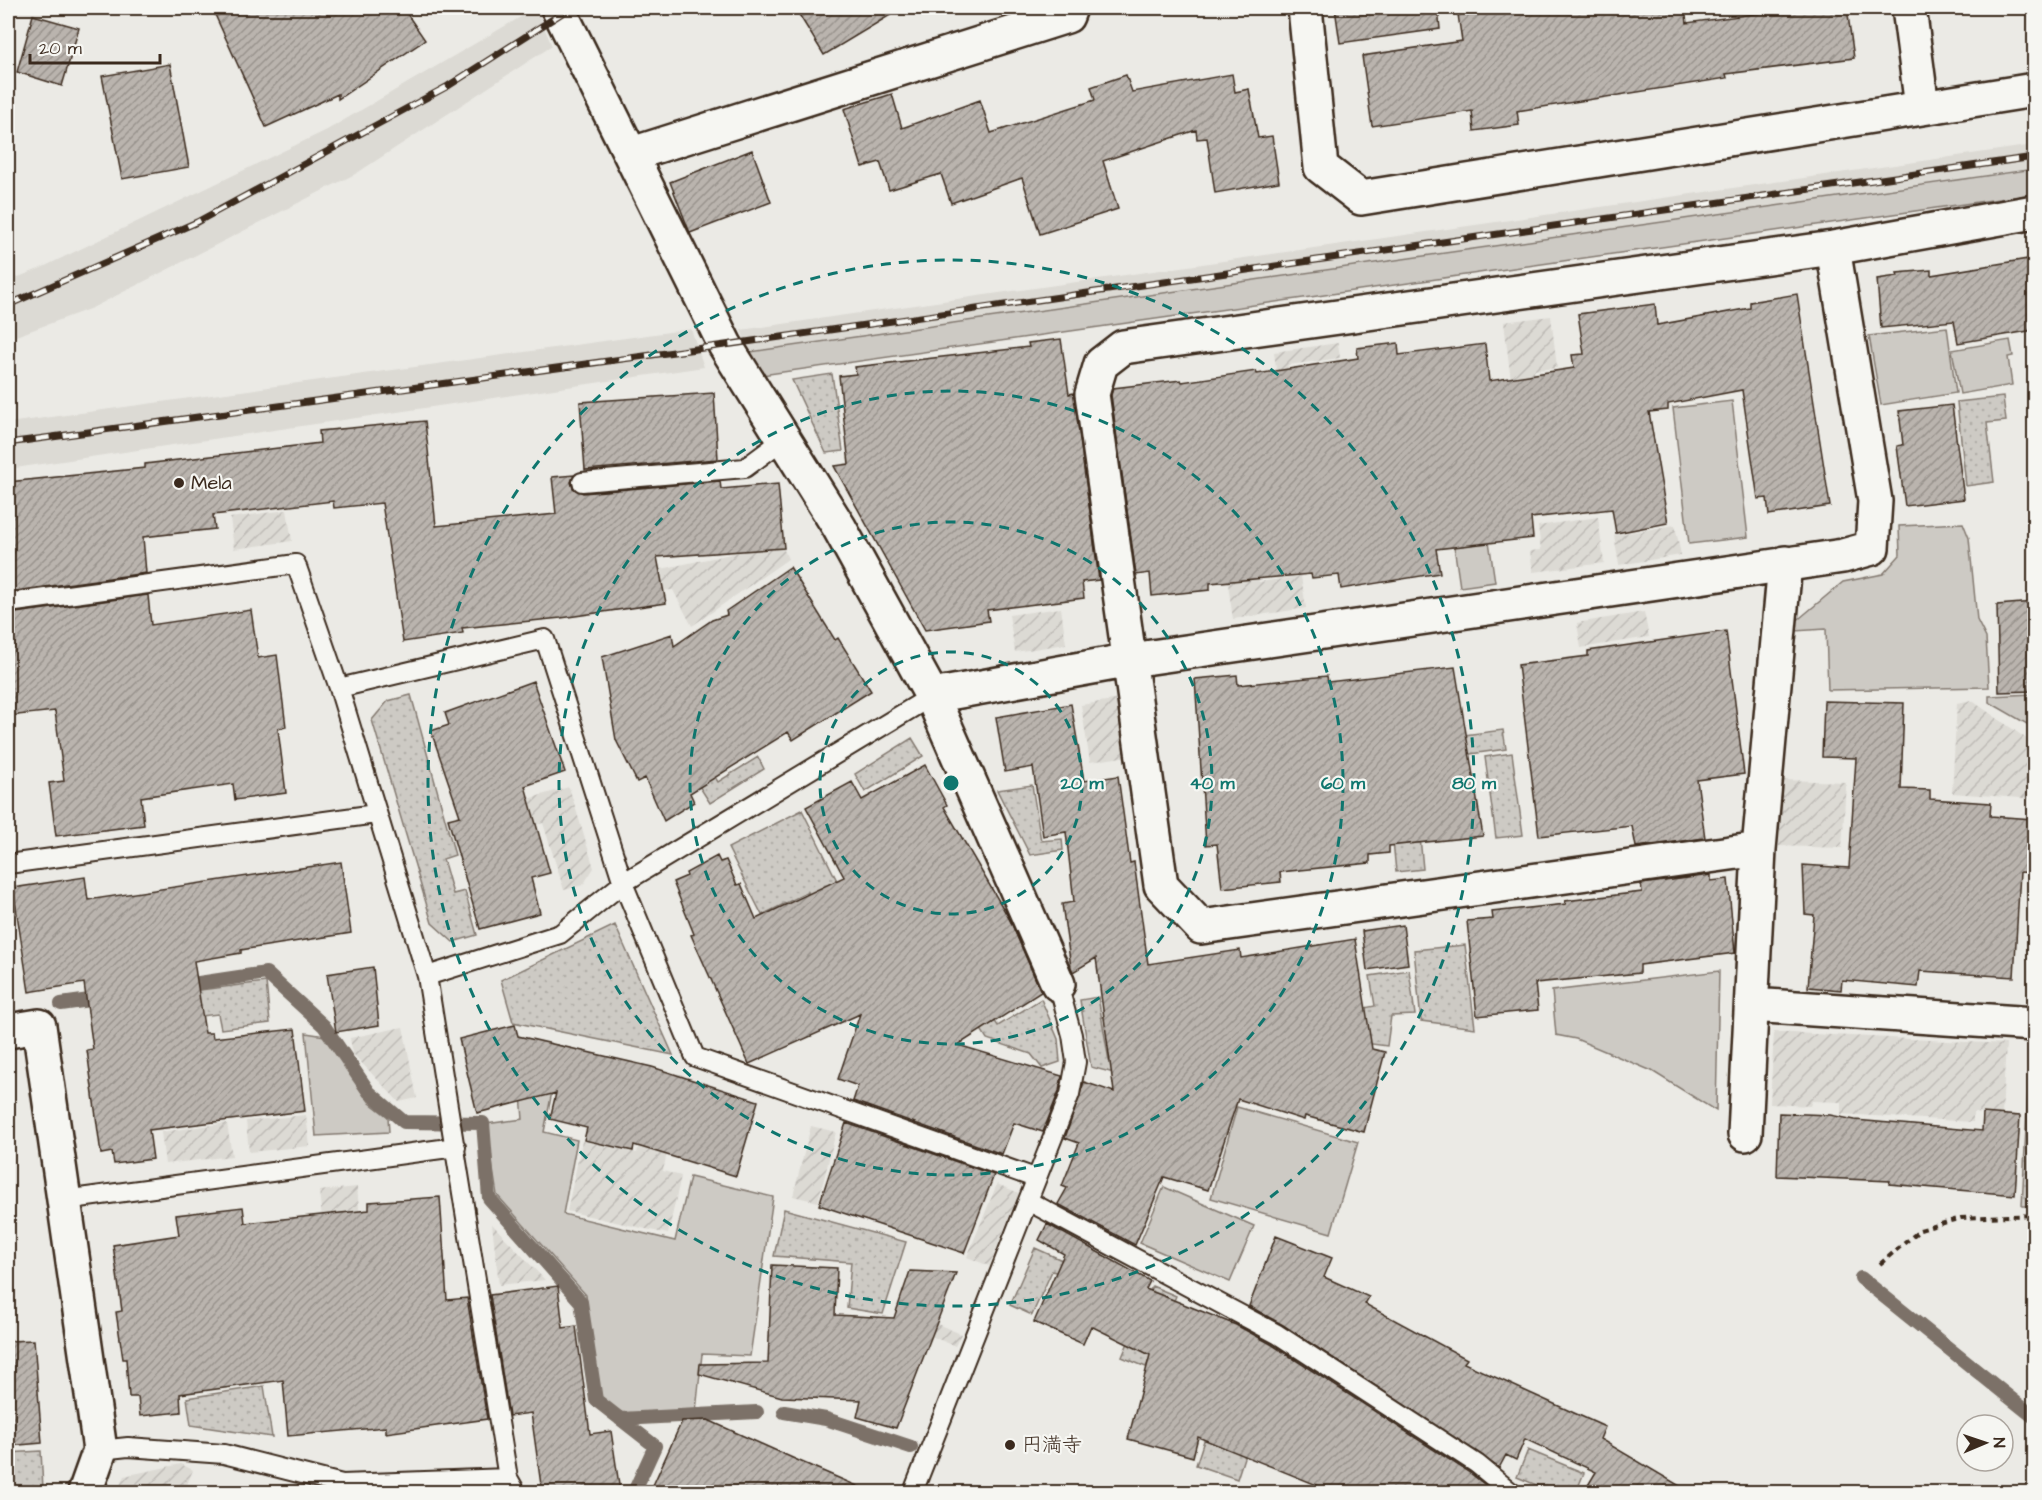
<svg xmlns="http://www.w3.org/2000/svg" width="2042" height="1500" font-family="'Architects Daughter','Klee One',sans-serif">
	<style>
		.built { fill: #dcdad4 }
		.industrial { fill: url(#industrial-furrows) }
		.green { fill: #cdcac4; stroke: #847a71; stroke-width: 1.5 }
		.garden { fill: url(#garden-dots); stroke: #847a71; stroke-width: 1.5 }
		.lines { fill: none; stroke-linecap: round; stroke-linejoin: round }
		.stream { stroke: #7c7167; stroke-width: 14 }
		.building { fill: url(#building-hatch); stroke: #3b2a1e; stroke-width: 1.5 }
		.service-casing { stroke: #3b2a1e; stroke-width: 22 }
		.minor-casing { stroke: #3b2a1e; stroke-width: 38 }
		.path { stroke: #3b2a1e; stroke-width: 4; stroke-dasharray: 6 4.5; stroke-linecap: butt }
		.service { stroke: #f6f6f2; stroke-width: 18 }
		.minor { stroke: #f6f6f2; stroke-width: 33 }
		.rail-casing { stroke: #3b2a1e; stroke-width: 7 }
		.rail { stroke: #f6f6f2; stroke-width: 4.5; stroke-dasharray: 14; stroke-linecap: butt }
		.ring { fill: none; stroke: #0f766e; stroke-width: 3; stroke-dasharray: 10 8 }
		.poi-dot { fill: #3b2a1e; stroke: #f6f6f2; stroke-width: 2 }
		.labels { text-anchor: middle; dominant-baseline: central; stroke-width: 4.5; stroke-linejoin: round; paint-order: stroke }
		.poi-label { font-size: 20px; fill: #3b2a1e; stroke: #f6f6f2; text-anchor: start }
		.centre { fill: #0f766e; stroke: #f6f6f2; stroke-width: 3 }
		.ring-label { font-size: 18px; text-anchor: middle; font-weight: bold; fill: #0f766e; stroke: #f6f6f2; stroke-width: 4.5; stroke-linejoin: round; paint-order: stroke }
	</style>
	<defs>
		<pattern id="industrial-furrows" width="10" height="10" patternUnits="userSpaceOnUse" patternTransform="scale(1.5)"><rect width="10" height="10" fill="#dcdad4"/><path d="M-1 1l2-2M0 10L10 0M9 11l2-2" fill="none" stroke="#bebbb6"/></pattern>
		<pattern id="garden-dots" width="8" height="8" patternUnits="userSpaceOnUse" patternTransform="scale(1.5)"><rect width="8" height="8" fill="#cdcac4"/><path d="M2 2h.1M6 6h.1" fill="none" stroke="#b1aea8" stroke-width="1.8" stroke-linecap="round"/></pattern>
		<pattern id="building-hatch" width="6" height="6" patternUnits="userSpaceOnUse" patternTransform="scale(1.5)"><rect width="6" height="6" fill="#bab4ae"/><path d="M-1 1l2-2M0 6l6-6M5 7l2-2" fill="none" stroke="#98938d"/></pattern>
	</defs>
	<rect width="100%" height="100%" fill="#ebeae5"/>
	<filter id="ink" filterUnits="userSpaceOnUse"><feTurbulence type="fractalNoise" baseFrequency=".0167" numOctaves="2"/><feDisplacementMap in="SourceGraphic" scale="12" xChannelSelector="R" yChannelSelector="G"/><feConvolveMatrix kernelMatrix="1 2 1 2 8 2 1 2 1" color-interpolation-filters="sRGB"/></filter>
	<g filter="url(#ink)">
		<path class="built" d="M536,8L552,46L357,173L92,308L8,339V281L39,269L327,130Z
			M2034,145V169L750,352L741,330Z
			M691,329L704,367L8,469V423Z"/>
		<path class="industrial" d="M1551,316L1557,368L1534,370L1542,437L1518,440L1504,322Z
			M1338,343L1340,358L1288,365L1290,391L1279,392L1274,352Z
			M287,510L292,541L234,549L230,518Z
			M1598,517L1604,563L1533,572L1530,551L1541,550L1538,526Z
			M1675,525L1681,555L1619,565L1614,535Z
			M781,543L788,559L692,626L673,590L655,591L652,571Z
			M1258,573L1259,582L1301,576L1306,608L1233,619L1227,577Z
			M1061,608L1066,644L1015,652L1009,615Z
			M1644,612L1649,637L1581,648L1577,623Z
			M1119,699L1128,756L1090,762L1081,705Z
			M1971,700L2034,744V799L1952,793L1957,703Z
			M1783,780L1846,782L1842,848L1779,846Z
			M569,787L594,868L583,885L564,890L543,823L522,829L514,803Z
			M403,1027L417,1098L399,1102L353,1054L350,1038Z
			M1774,1032L2006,1044L2002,1114L1973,1112V1122L1841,1114V1102L1812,1101L1810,1106L1770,1104Z
			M657,1069L684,1075L663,1171L681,1176L668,1234L567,1211L582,1141L637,1153Z
			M306,1115L310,1146L249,1152L246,1121Z
			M227,1123L232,1156L165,1164L161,1132Z
			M811,1126L836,1132L818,1202L793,1196Z
			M997,1184L1019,1193L989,1266L967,1257Z
			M357,1187L365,1269L328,1273L319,1191Z
			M492,1224L545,1280L499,1285Z
			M897,1307L961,1334L955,1346L892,1320Z
			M181,1464L193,1470L184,1492H117L124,1476Z"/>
		<path class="green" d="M2034,169V194L762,375L750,352Z
			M1947,327L1956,393L1881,405L1869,336Z
			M2010,340L2013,356L2008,357L2012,385L1960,394L1952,350Z
			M1732,401L1748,537L1689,544L1673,408Z
			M1477,459L1495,582L1460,587L1442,464Z
			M1963,523L1969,538L1977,620L1986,638L1989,687L1828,690L1826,629L1794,631V623L1843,582L1883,574L1900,555L1899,526Z
			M2034,694V728L1989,702V696Z
			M1719,971L1716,1111L1652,1071L1576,1039L1556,1035L1552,991Z
			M306,1033L325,1036L370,1103L388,1117L389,1132L316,1136Z
			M528,1040L561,1046L544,1132L577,1140L563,1214L675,1241L690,1177L773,1197L750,1356L702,1354L696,1411L621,1416L601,1399L591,1346L586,1295L497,1195L486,1124L523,1119L520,1082Z
			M1237,1107L1358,1142L1331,1233L1211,1198Z
			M1164,1187L1254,1226L1230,1282L1140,1243Z"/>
		<path class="garden" d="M832,374L843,451L826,453L792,380Z
			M2003,397L2006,421L1987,423L1994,482L1966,486L1957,402Z
			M411,695L455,855L443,859L453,894L465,891L477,935L453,942L432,923L372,720L388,701Z
			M1503,730L1506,749L1427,760L1425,740Z
			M912,738L923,756L865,792L855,774Z
			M694,744L718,782L758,757L764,769L710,803L683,761Z
			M1512,753L1523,835L1496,838L1485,757Z
			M1387,778L1419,826L1423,869L1396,872Z
			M1032,785L1041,841L1062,839L1063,850L1030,855L997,790Z
			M802,810L848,903L821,917L808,892L762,915L728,848Z
			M615,925L673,1055L513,1022L501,980Z
			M1465,945L1475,1028L1421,1021L1414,950Z
			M1409,970L1415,1015L1391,1016L1387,1046L1310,1036L1281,1025L1375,1006L1370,976Z
			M266,982L270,1023L221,1029L218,1014L146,1022L143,997Z
			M975,991L998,1026L1041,999L1058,1039L1060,1062L1042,1068L1031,1054L987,1039L962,999Z
			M1098,997L1109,1061L1160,1053L1166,1087L1091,1067L1080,1000Z
			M2030,1050L2034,1051V1206H2022Z
			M784,1209L906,1242L883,1314L847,1308L851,1262L774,1256Z
			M1035,1248L1064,1261L1059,1273L1052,1271L1032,1315L1010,1305Z
			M1152,1286L1176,1296L1146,1367L1122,1357Z
			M264,1386L272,1437L191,1425L187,1398Z
			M1263,1399L1237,1479L1196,1465L1215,1407Z
			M1528,1450L1584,1473L1576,1492H1553L1517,1477Z
			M41,1451L43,1489L34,1492H8V1453Z"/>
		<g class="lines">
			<path class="stream" d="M179,986L266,973L324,1026L369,1092L404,1122L483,1123L489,1198L581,1302L596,1400L655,1446L634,1492
				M61,1004L104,998
				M1861,1278L2034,1417
				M784,1412L826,1419L911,1447
				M620,1419L757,1412"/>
		</g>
		<path class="building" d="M212,8H403L425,40L338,99V94L266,127Z
			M795,8H902L824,55Z
			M1335,8H1438L1440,29L1340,43Z
			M1457,8H1685L1687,23L1798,8H1847L1854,58L1726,74L1727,78L1517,111L1519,125L1474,131L1472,111L1372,126L1362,56L1462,41Z
			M33,15L79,28L62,86L17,72Z
			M170,64L189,167L122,179L102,76Z
			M1232,74L1235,92L1249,89L1258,138L1272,136L1279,182L1215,193L1207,138L1197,139L1196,130L1103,161L1118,209L1040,234L1022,178L951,203L941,174L889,190L880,162L862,167L844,109L892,94L902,128L980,100L991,133L1095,100L1091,87L1126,75L1132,92Z
			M752,150L771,202L690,233L670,182Z
			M2034,258V330L1958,343L1954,321L1881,328L1877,279L1898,276L1897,273L1931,270V275Z
			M1797,294L1830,506L1769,515L1767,498L1758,499L1742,390L1668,404V410L1649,412L1668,523L1616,533L1612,509L1531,518L1533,538L1436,549L1440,573L1341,589L1339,575L1312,578L1311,574L1210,583V590L1152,596L1150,573L1136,575L1111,395L1113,388L1181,380L1182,382L1256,371L1257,374L1358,358L1357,348L1398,343L1399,355L1485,344L1489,381L1574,368L1572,355L1584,354L1578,314L1655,304L1657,325L1750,308V302Z
			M1061,339L1069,394L1074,393L1099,580L1082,582L1084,598L987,610L989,621L925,630L834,466L849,464L839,376L856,374L855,367L1029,347L1028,343Z
			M714,393L718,459L585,470L580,402Z
			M1952,405L1964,499L1905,506L1897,446L1903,445L1899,411Z
			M425,421L436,526L556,514L552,477L574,475L571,482L573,488L583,493L720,481L721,489L778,484L784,548L657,557L666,603L561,618L462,628L463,633L403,642L382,503L334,508L333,501L213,515L215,529L143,537L146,573L8,592V482L145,468V464L320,443L319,431Z
			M790,567L835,640L838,638L871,691L793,740L788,732L690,793L694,802L664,821L645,778L637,782L616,740L602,657L672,634L674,646L712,620L727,615L726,611Z
			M148,595L151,625L251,610L258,658L277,655L286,727L278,729L286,793L235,800L233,784L141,797L144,825L56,836L49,783L64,781L55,711L8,716V614Z
			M2034,602V691L1999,692L1997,605Z
			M1726,631L1744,774L1697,780L1705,838L1636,847L1632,826L1539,836L1518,665L1588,656V651Z
			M1455,667L1483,836L1389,846V853L1370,855V863L1280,872L1281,882L1222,888L1217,844L1206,845L1195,679L1237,675L1238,685L1327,676L1328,682Z
			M533,681L565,772L525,786L550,873L531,878L540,913L480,929L448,819L460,816L431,731L449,725L445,713Z
			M1824,701L1904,703L1901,789L1930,790V799L1991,803L1990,816L2034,819V873L2020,872L2014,977L1920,971L1918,987L1842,980L1841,990L1808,987L1814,915L1805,914L1803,865L1849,868L1856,758L1822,757Z
			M1071,704L1084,781L1118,776L1130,863L1134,862L1148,964L1240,950L1241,958L1355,939L1372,1049L1385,1052L1364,1132L1305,1116L1304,1120L1238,1099L1208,1190L1164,1177L1135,1245L1058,1204L1067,1188L1062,1186L1079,1143L1065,1138L1084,1082L1114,1092L1096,958L1073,972L1071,967L1062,904L1074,902L1066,832L1043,836L1033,767L1005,772L996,717Z
			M925,765L947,805L944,807L1010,920L1041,992L958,1045L1062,1076L1059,1091L1043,1132L1014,1123L1002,1154L853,1101L858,1086L838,1079L860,1014L749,1064L691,935L694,934L673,882L687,876L686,873L717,856L720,862L726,860L737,885L741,884L756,919L844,877L806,807L852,782L862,800Z
			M341,862L351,933L241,950V953L194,961L205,1033H212L213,1038L295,1029L305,1111L149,1130L153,1159L114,1164L112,1152L101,1154L87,1050L93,1049L84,983L29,992L13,888L85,877L88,900Z
			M1711,875V881L1728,879L1735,953L1640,965V973L1535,983L1538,1010L1477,1016L1467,921L1493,919L1492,912L1566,904L1565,901L1642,892L1641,884Z
			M1403,925L1408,964L1367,970L1362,931Z
			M373,967L379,1025L336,1032L327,974Z
			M515,1025L518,1036L652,1067L758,1101L736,1176L634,1145L633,1151L584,1140L587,1128L550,1119L556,1093L477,1113L459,1039Z
			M1779,1113L1830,1115L1855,1120L1982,1131L1983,1113L2020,1116L2015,1195L1889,1184L1890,1181L1777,1176Z
			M846,1123L994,1175L964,1253L819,1205Z
			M440,1197L447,1300L467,1298L487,1419L386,1433V1427L288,1436L283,1380L180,1394L181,1412L140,1416L138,1397H129L126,1359H123L116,1312L122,1311L113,1245L179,1235L176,1215L243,1207L245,1223L369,1210V1202Z
			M1047,1224L1150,1281L1146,1289L1236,1325L1271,1344L1470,1473L1489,1488L1487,1492H1334L1198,1437L1193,1457L1128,1439L1150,1355L1091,1326L1083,1344L1034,1322L1064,1254L1039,1240Z
			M1276,1236L1332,1258L1324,1277L1369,1297L1365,1304L1467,1359L1464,1363L1605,1427L1600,1439L1690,1492H1584L1596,1472L1525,1439L1516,1460L1506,1455L1499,1468L1283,1325L1249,1306Z
			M772,1265L837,1268L835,1315L894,1318L910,1271L956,1273L896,1428L857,1417L861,1400L782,1397L699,1374L700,1364L768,1363Z
			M558,1286L563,1328L576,1326L590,1434L611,1431L620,1492H542L531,1413L509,1416L490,1295Z
			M34,1340L42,1443L8,1446V1341Z
			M708,1420L797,1460L871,1492H650L682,1421Z"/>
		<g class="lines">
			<g class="service-casing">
				<path id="service" d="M582,482L745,468L784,439
					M8,603L296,564L339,688L427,976L508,1478L516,1492
					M339,688L545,639L623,883L695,1057L1035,1178
					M8,864L376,814
					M427,976L560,934L623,883L932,696
					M65,1200L456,1147
					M1028,1201L1277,1334L1477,1464L1511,1492
					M100,1450L128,1447L224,1454L342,1484L508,1478
					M913,1492L1070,1094L1076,1062L1072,1035L1058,984"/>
			</g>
			<g class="minor-casing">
				<path id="minor" d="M558,8L725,345L839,527L932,696L1058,984
					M1305,8L1321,167L1361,198L2034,90
					M1909,8L1922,107
					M632,154L1067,16L1070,8
					M932,696L1131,660L1843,556L1872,548L1875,501L1833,248
					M1759,849L1201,927L1161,885L1092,394L1101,364L1123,347L1833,248L2034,212
					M1752,1005L2034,1024
					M8,1031L39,1026L100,1450L85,1492
					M1745,1134L1759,849L1785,563"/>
			</g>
			<path class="path" d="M1880,1264L1920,1230L1961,1218L2034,1215"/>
			<use href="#service" class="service"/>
			<use href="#minor" class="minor"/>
			<g class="rail-casing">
				<path id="rail" d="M8,305L197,222L448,86L570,8
					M8,443L725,345L2034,157"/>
			</g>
			<use href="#rail" class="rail"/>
		</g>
	</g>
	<g class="ring">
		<circle cx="951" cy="783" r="131"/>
		<circle cx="951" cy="783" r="261"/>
		<circle cx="951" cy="783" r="392"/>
		<circle cx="951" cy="783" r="523"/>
	</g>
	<g class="poi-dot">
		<circle cx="179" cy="483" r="6"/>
		<circle cx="1010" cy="1445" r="6"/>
	</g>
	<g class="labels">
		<g class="poi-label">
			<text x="191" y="483">Mela</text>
			<text x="1022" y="1445">円満寺</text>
		</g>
	</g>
	<circle cx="951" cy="783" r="9" class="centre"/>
	<g class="ring-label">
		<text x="1082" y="789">20 m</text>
		<text x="1212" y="789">40 m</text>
		<text x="1343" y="789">60 m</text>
		<text x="1474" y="789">80 m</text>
	</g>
	<rect width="2042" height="1500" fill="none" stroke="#f6f6f2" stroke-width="30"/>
	<rect x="15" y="15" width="2012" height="1470" fill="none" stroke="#3b2a1e" stroke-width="2" filter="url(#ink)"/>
	<g transform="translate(1985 1443) rotate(88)"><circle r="28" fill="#f6f6f2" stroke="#aba49d" stroke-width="1.5"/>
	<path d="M0-4.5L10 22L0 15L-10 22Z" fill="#3b2a1e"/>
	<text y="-9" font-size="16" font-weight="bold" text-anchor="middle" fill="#3b2a1e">N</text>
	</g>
	<path d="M30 54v9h130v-9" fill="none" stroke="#3b2a1e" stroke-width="3"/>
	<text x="39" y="54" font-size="18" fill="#3b2a1e" stroke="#f6f6f2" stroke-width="4.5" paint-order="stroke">20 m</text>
</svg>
